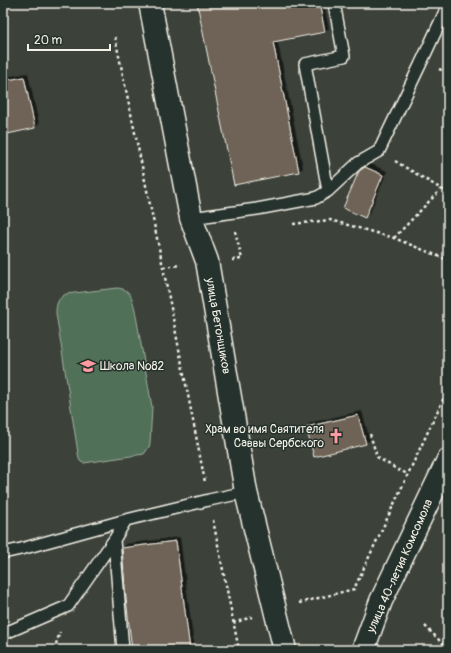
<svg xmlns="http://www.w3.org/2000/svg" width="451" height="653" font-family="Pangolin,sans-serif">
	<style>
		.green { fill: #517059; stroke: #a2b0a0 }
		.building { fill: #6e6457; stroke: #f4f1e8; filter: url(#shadow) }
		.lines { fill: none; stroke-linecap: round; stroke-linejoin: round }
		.lane-casing { stroke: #f4f1e8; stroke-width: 14 }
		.street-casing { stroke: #f4f1e8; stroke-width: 25 }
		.secondary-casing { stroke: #f4f1e8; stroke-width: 25 }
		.path { stroke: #f4f1e8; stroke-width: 2.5; stroke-dasharray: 3 3; stroke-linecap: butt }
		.lane { stroke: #26332d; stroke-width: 11 }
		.street { stroke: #26332d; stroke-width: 22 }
		.secondary { stroke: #26332d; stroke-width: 22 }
		.labels { text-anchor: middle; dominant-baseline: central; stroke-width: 3; stroke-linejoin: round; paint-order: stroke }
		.street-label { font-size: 12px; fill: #f4f1e8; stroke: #26332d }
		.poi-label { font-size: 12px; fill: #f4f1e8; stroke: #26332d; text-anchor: start }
	</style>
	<defs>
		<filter id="shadow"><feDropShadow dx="3.5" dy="-3.5" stdDeviation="0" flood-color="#0009"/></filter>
	</defs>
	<rect width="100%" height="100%" fill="#3c423a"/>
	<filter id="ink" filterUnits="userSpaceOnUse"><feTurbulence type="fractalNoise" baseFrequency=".025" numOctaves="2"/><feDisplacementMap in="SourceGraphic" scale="8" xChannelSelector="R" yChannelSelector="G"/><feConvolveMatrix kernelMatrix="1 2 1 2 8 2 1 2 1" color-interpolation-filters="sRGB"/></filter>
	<g filter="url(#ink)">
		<path class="green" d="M117,288C131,289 132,298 135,310L152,407L150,443L149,447L144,454L84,463L81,462L79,459L56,313C56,304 58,298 66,294Z"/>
		<path class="building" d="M197,3H319L325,32L273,42L299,172L234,185Z
			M24,77L35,128L3,135V81Z
			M365,167L383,175L365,218L343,208L359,171Z
			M358,415L366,444L314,457L306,427Z
			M176,541L190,650H132L126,599L122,548Z"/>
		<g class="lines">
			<g class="lane-casing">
				<path id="lane" d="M328,191L305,64L344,56L334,3
					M191,218L257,209L316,198L328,191L358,163L379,151L422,61L448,5
					M114,540L123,650
					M3,553L21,549L126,520
					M3,634L68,606L114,540L126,520L209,500L246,492"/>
			</g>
			<g class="street-casing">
				<path id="street" d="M150,3L191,218L207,261L246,492L285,650"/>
			</g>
			<g class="secondary-casing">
				<path id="secondary" d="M363,650L381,601L448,460"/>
			</g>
			<path class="path" d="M115,37L163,267L205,482
				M439,69L448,73
				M395,161L448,193
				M293,224L330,220L394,238L448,260
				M394,238L441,189
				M232,260L242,259L235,231
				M163,267L181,265
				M370,434L377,457L398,470L408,474
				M213,520L239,650
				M299,603L354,589L448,389
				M233,623L252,617
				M425,626L448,649
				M54,650L60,632"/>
			<use href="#lane" class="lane"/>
			<use href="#street" class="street"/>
			<use href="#secondary" class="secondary"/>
		</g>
	</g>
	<defs>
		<g id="school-bare" transform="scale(1.2)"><path d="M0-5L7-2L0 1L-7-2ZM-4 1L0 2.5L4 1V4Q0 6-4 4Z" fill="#ff9aa2" stroke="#26332d" stroke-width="2.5" paint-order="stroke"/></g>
		<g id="church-bare" transform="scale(1.2)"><path d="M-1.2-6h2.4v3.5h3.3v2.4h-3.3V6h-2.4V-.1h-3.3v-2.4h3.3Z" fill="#ff9aa2" stroke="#26332d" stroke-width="2.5" paint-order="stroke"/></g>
	</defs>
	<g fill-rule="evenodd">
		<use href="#school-bare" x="88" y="366"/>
		<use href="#church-bare" x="336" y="436"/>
	</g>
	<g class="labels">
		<g class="street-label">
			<text transform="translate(218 326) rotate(80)">улица Бетонщиков</text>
			<text transform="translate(400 566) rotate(-66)">улица 40-летия Комсомола</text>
		</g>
		<g class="poi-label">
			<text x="100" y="366">Школа №82</text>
			<text x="324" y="429" text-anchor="end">Храм во имя Святителя<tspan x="324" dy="14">Саввы Сербского</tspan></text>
		</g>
	</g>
	<rect width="451" height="653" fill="none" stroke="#26332d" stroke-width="16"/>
	<rect x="8" y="8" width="435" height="637" fill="none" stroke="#f4f1e8" stroke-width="1.5" filter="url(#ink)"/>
	<path d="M28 44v6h82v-6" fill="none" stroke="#f4f1e8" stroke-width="2"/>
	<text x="34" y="44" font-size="12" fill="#f4f1e8" stroke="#26332d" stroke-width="3" paint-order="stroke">20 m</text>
</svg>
